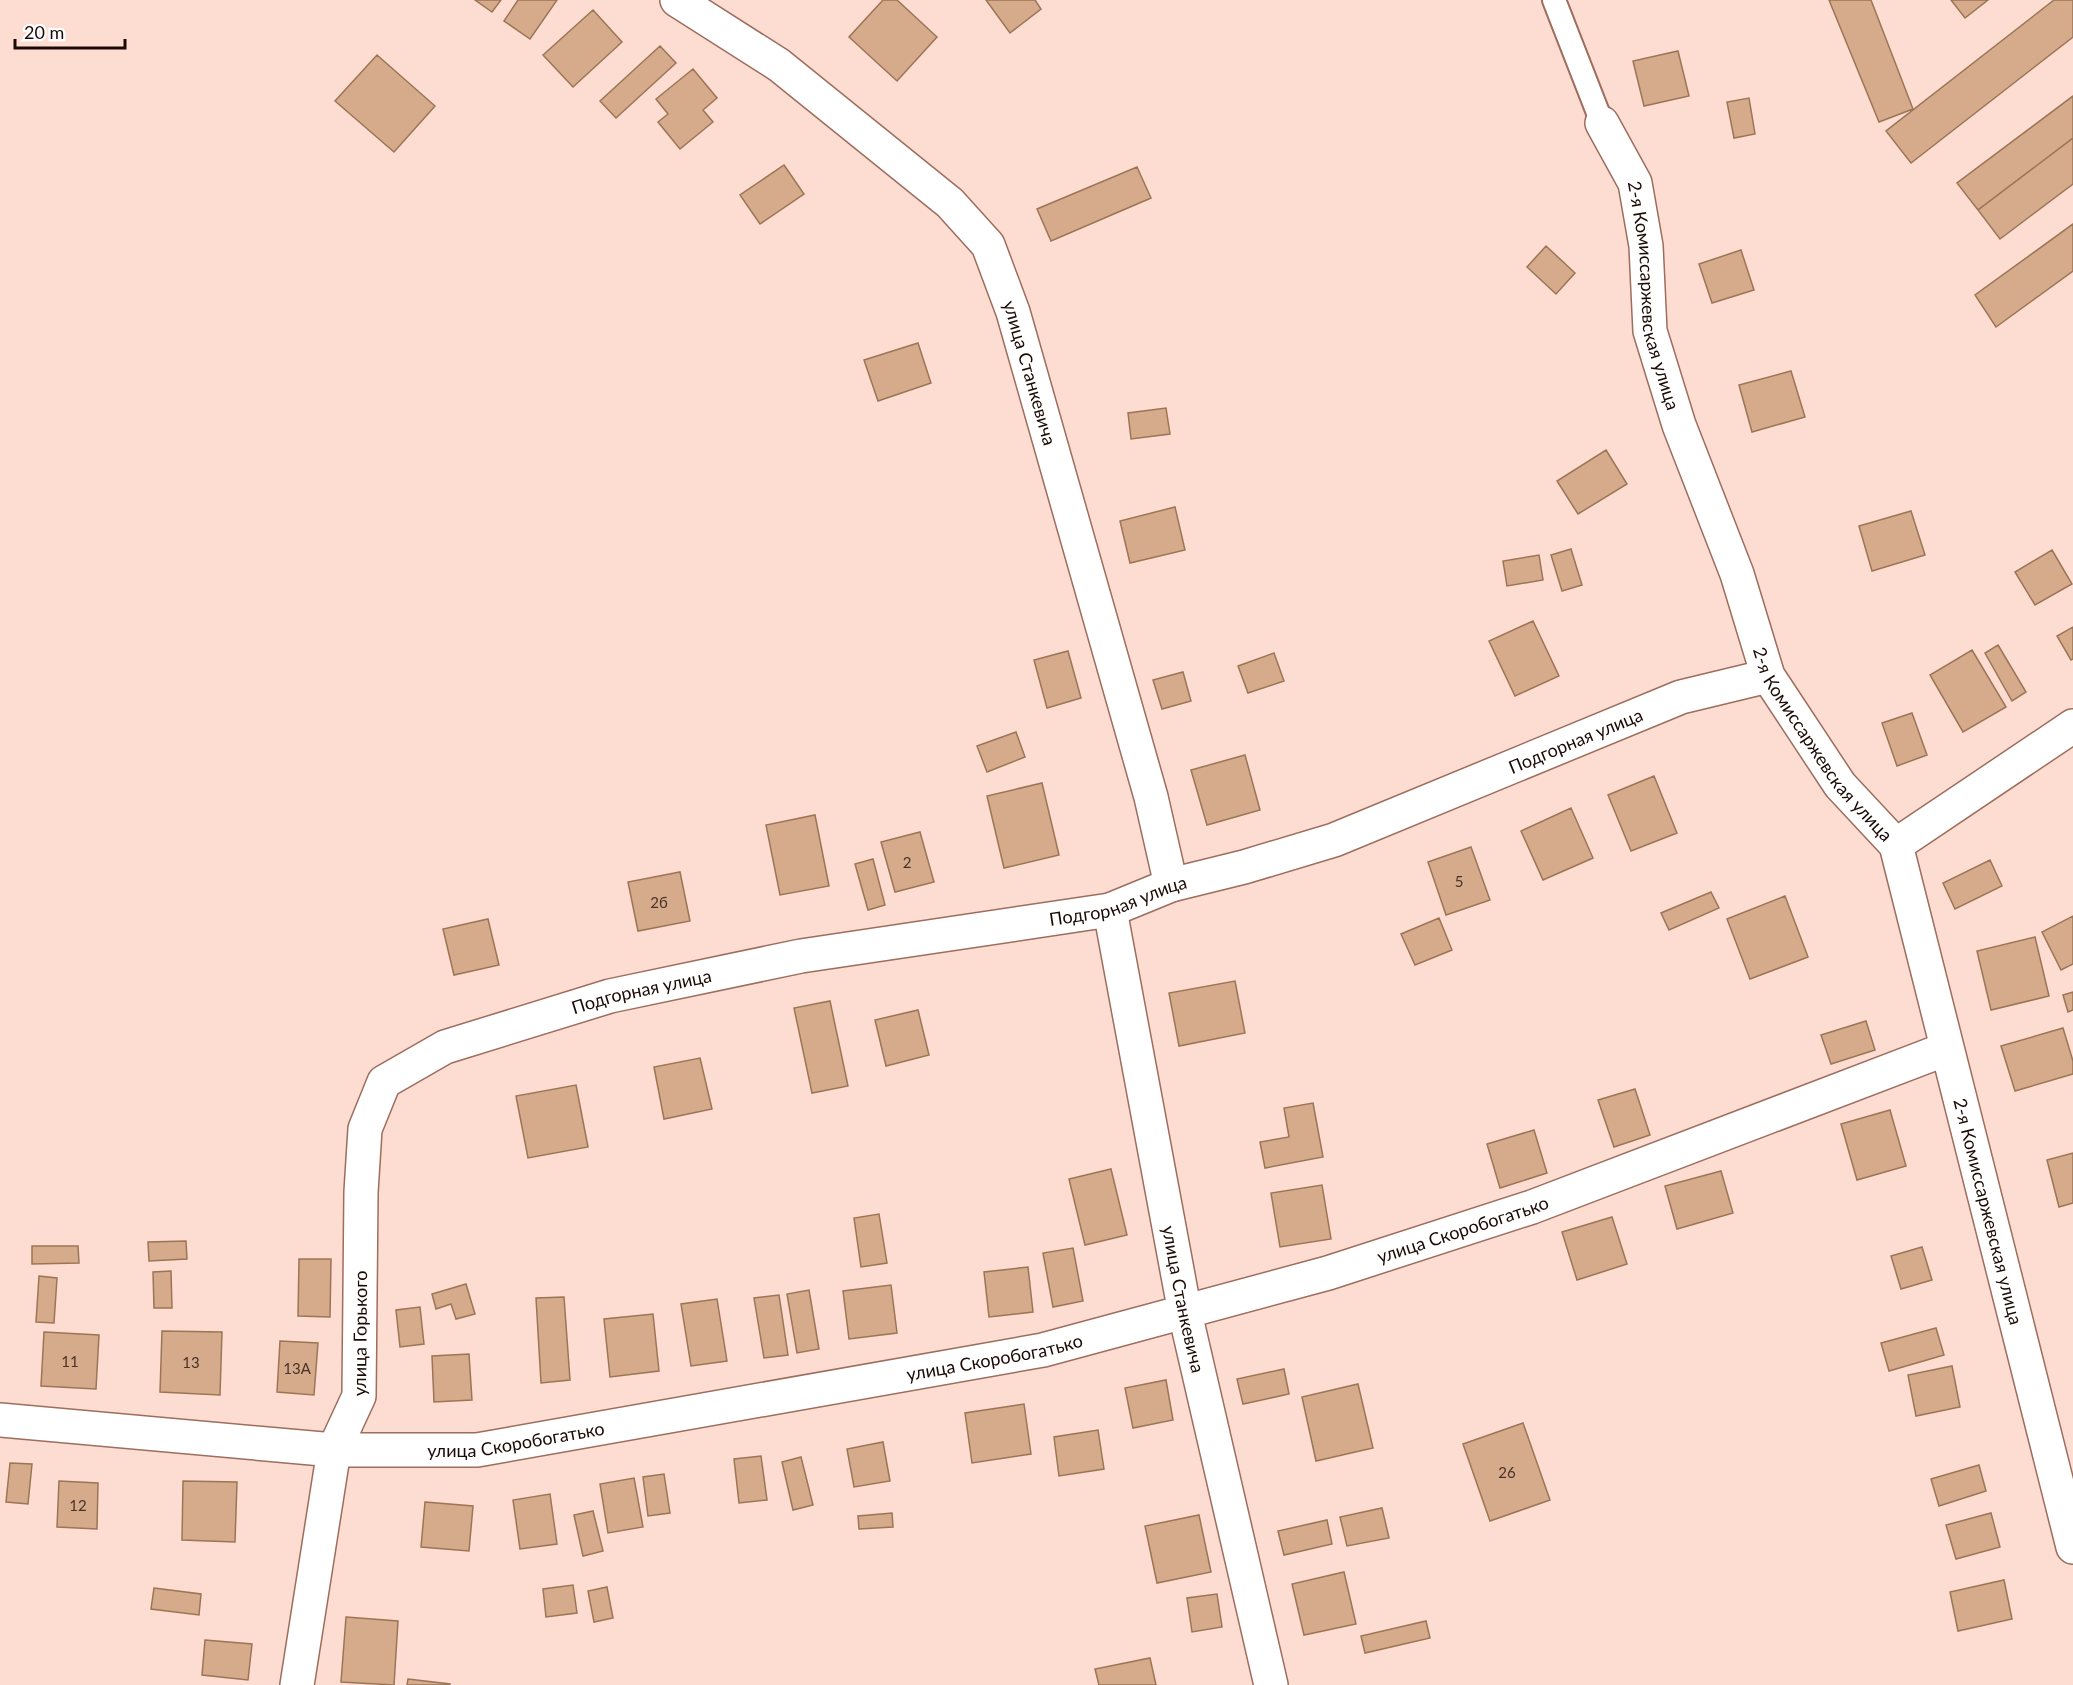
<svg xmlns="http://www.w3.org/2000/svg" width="2073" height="1685" font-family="Lato,sans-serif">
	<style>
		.building { fill: #d5ab8b; stroke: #9c7556; stroke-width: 1.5 }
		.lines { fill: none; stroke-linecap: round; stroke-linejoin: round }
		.service-casing { stroke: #9d6d5d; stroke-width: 26 }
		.minor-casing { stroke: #9d6d5d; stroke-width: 36 }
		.service { stroke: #fff; stroke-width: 22 }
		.minor { stroke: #fff; stroke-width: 33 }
		.labels { text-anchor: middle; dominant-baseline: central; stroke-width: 5; stroke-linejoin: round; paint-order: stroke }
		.number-label { font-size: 15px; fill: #4a3226 }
		.street-label { font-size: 18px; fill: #1b0a05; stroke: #fff }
	</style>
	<rect width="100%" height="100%" fill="#fddcd1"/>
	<path class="building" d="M475,0H501L492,12Z
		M518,0H557L530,39L504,21Z
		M883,0H897L937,37L897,81L849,37Z
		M986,0H1035L1041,9L1010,33Z
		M1829,0H1871L1913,109L1879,122Z
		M1951,0H1988L1965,18Z
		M2054,0H2073V37L1911,163L1886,131Z
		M593,10L622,42L573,87L543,55Z
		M660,46L676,63L616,118L600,101Z
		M1678,51L1689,96L1644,106L1633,61Z
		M377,55L435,106L394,152L335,101Z
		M693,69L717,98L703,110L713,122L680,149L658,122L668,114L656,99Z
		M2073,96V138L1978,210L1957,183Z
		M1749,98L1755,134L1734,138L1727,102Z
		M2073,138V184L2000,239L1978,210Z
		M784,165L804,194L760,224L740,195Z
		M1137,167L1151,198L1051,241L1037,209Z
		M2073,224V271L1996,327L1975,295Z
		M1546,246L1575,273L1556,294L1527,267Z
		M1741,250L1754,290L1712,303L1699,264Z
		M918,343L931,383L878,401L864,360Z
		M1791,371L1805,417L1752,432L1739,385Z
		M1166,408L1170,434L1131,439L1128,413Z
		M1606,450L1627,484L1578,514L1557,481Z
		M1175,507L1185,550L1130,563L1120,521Z
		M1911,511L1925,555L1872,571L1859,526Z
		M1571,549L1582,585L1562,591L1551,555Z
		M2052,550L2072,584L2035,605L2015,572Z
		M1539,555L1543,580L1507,586L1503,561Z
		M1533,621L1559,676L1515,696L1489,641Z
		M2073,627V659L2071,660L2057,636Z
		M1998,645L2026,692L2012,701L1985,653Z
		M1972,650L2006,707L1963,732L1930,675Z
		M1068,651L1081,698L1047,708L1034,660Z
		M1274,653L1284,681L1248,693L1238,666Z
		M1183,672L1191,701L1162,709L1153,680Z
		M1912,713L1927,755L1897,766L1882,723Z
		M1016,732L1025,757L987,772L977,746Z
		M1245,755L1260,810L1207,825L1191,770Z
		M1654,776L1677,833L1631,851L1608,795Z
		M1042,783L1059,855L1004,868L987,796Z
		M1571,808L1593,858L1543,880L1521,831Z
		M815,815L829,886L780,895L766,825Z
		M920,832L934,882L895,892L881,842Z
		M1471,847L1490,900L1446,915L1428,862Z
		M873,859L885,905L868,910L855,864Z
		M1990,860L2002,886L1955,909L1943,883Z
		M680,872L690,921L638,931L628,882Z
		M1711,892L1719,908L1669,930L1661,913Z
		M1785,896L1808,957L1750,979L1727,919Z
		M2073,916V964L2061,970L2042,932Z
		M1439,918L1452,950L1415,965L1401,934Z
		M488,919L499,965L454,975L443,929Z
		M2035,937L2049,996L1991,1010L1977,951Z
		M1235,981L1245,1033L1179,1046L1169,993Z
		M2073,992V1010L2068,1012L2063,995Z
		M830,1001L848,1086L812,1093L794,1008Z
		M918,1010L929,1055L886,1066L875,1020Z
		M1866,1021L1875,1050L1831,1064L1821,1035Z
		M2063,1028L2073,1061V1074L2015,1091L2001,1046Z
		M700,1058L712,1109L664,1119L654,1067Z
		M576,1085L588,1147L528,1158L516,1096Z
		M1635,1089L1650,1135L1614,1147L1598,1100Z
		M1313,1103L1323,1157L1265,1168L1260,1142L1289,1137L1284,1108Z
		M1890,1110L1906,1166L1857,1180L1841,1124Z
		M1534,1130L1547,1173L1500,1188L1487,1144Z
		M2073,1153V1203L2059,1207L2047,1160Z
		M1111,1169L1127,1235L1085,1245L1069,1179Z
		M1721,1171L1733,1213L1677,1229L1665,1186Z
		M1322,1185L1331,1239L1280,1247L1271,1193Z
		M879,1214L887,1263L861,1267L854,1218Z
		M1612,1217L1627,1264L1577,1280L1562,1232Z
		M186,1241L187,1259L149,1261L148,1242Z
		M32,1246H78L79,1263L32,1264Z
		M1922,1247L1932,1280L1901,1289L1891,1256Z
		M1073,1248L1083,1301L1053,1307L1043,1253Z
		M299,1259H331L330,1317L298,1316Z
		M1028,1267L1033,1312L989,1317L984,1272Z
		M171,1271L172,1308H154L153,1272Z
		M39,1276L57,1278L54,1323L36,1322Z
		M466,1284L475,1314L456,1319L451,1304L436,1309L432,1294Z
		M891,1285L897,1333L849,1339L843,1291Z
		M809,1290L819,1349L797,1353L787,1294Z
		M779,1295L788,1355L764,1358L754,1298Z
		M564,1297L570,1380L541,1383L536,1298Z
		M717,1299L727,1361L691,1366L681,1304Z
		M420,1307L424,1344L400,1347L396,1310Z
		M653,1314L659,1371L610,1377L604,1319Z
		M1936,1328L1944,1355L1889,1371L1881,1343Z
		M162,1331L222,1332L220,1395L160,1392Z
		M44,1332L99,1335L96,1389L41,1386Z
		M280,1341L318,1343L314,1395L277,1392Z
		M469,1354L472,1400L434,1402L432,1356Z
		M1952,1366L1960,1407L1916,1416L1908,1375Z
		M1284,1369L1289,1394L1243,1404L1237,1379Z
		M1166,1380L1173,1420L1133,1428L1125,1388Z
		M1358,1384L1373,1448L1316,1461L1302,1397Z
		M1024,1404L1031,1454L972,1463L965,1413Z
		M1523,1423L1550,1500L1490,1521L1463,1444Z
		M1098,1430L1104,1469L1059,1476L1054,1437Z
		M883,1442L890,1481L854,1487L847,1449Z
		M761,1456L767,1500L739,1503L734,1459Z
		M801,1457L813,1505L793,1510L782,1462Z
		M10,1463L32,1464L28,1504L6,1502Z
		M1979,1465L1986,1491L1939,1506L1931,1479Z
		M664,1474L670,1513L648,1516L643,1477Z
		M634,1478L643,1527L608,1533L600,1484Z
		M59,1481L98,1483L97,1529L57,1527Z
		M183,1481L237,1482L235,1542L182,1540Z
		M550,1494L557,1544L520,1549L513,1500Z
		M425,1502L473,1506L469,1551L421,1547Z
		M1382,1508L1389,1538L1347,1546L1340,1517Z
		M593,1511L603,1551L583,1556L574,1515Z
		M892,1513L893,1527L859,1529L858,1516Z
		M1991,1513L2000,1547L1956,1559L1946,1525Z
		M1199,1515L1211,1572L1157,1583L1145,1526Z
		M1327,1520L1332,1544L1284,1555L1278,1531Z
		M1344,1572L1356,1624L1304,1635L1292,1584Z
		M2004,1580L2012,1619L1958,1631L1950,1592Z
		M573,1585L577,1613L546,1617L543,1589Z
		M607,1587L613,1618L594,1622L588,1591Z
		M154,1588L201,1594L199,1615L151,1609Z
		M1217,1594L1222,1627L1192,1632L1187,1598Z
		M346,1617L398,1621L394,1685L341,1682Z
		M1426,1621L1430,1638L1365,1653L1361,1636Z
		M205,1640L252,1644L248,1680L202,1675Z
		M1150,1658L1156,1685H1099L1095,1669Z
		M408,1679L450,1684V1685H407Z"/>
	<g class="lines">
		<g class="service-casing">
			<path id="service" d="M1554,0L1602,123"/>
		</g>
		<g class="minor-casing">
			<g id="minor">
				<path id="s1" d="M677,0L779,65L950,203L988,245L1013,312L1151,797L1171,885"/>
				<path id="s2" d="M1602,123L1635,183L1646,246L1650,331L1679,425L1737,574L1768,676L1840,785L1896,845L2073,1547"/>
				<path d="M1896,845L2073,726"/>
				<path id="s3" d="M1110,910L1185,1313L1271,1685"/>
				<path id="s4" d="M0,1420L334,1450H477L1043,1350L1328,1273L1532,1207L1946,1049"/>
				<path id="s5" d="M297,1685L334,1450L359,1396L361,1192L365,1129L384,1082L445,1047L610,996L801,956L1110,910L1171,885L1244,867L1334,840L1681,697L1768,676"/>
			</g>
		</g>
		<use href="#service" class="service"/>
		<use href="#minor" class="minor"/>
	</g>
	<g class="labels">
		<g class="number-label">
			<text x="907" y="862">2</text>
			<text x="1459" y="881">5</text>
			<text x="659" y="902">2б</text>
			<text x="70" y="1361">11</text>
			<text x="191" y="1362">13</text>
			<text x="297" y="1368">13А</text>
			<text x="1507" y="1472">26</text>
			<text x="78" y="1505">12</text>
		</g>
		<g class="street-label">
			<text stroke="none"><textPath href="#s2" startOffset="183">2-я Комиссаржевская улица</textPath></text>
			<text stroke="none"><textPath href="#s1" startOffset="532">улица Станкевича</textPath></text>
			<text stroke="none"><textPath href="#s5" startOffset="1862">Подгорная улица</textPath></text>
			<text stroke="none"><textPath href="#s2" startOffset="669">2-я Комиссаржевская улица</textPath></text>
			<text stroke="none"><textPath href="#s5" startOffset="1376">Подгорная улица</textPath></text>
			<text stroke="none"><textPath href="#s5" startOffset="890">Подгорная улица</textPath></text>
			<text stroke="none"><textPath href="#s2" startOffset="1173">2-я Комиссаржевская улица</textPath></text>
			<text stroke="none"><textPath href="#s4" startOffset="1490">улица Скоробогатько</textPath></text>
			<text stroke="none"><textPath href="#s3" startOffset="396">улица Станкевича</textPath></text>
			<text stroke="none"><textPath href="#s5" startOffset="360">улица Горького</textPath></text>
			<text stroke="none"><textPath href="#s4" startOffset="1004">улица Скоробогатько</textPath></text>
			<text stroke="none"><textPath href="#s4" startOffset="518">улица Скоробогатько</textPath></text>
		</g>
	</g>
	<path d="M15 39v9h110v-9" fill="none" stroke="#1b0a05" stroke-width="3"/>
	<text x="24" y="39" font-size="18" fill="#1b0a05" stroke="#ffffff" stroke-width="4.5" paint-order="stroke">20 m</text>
</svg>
